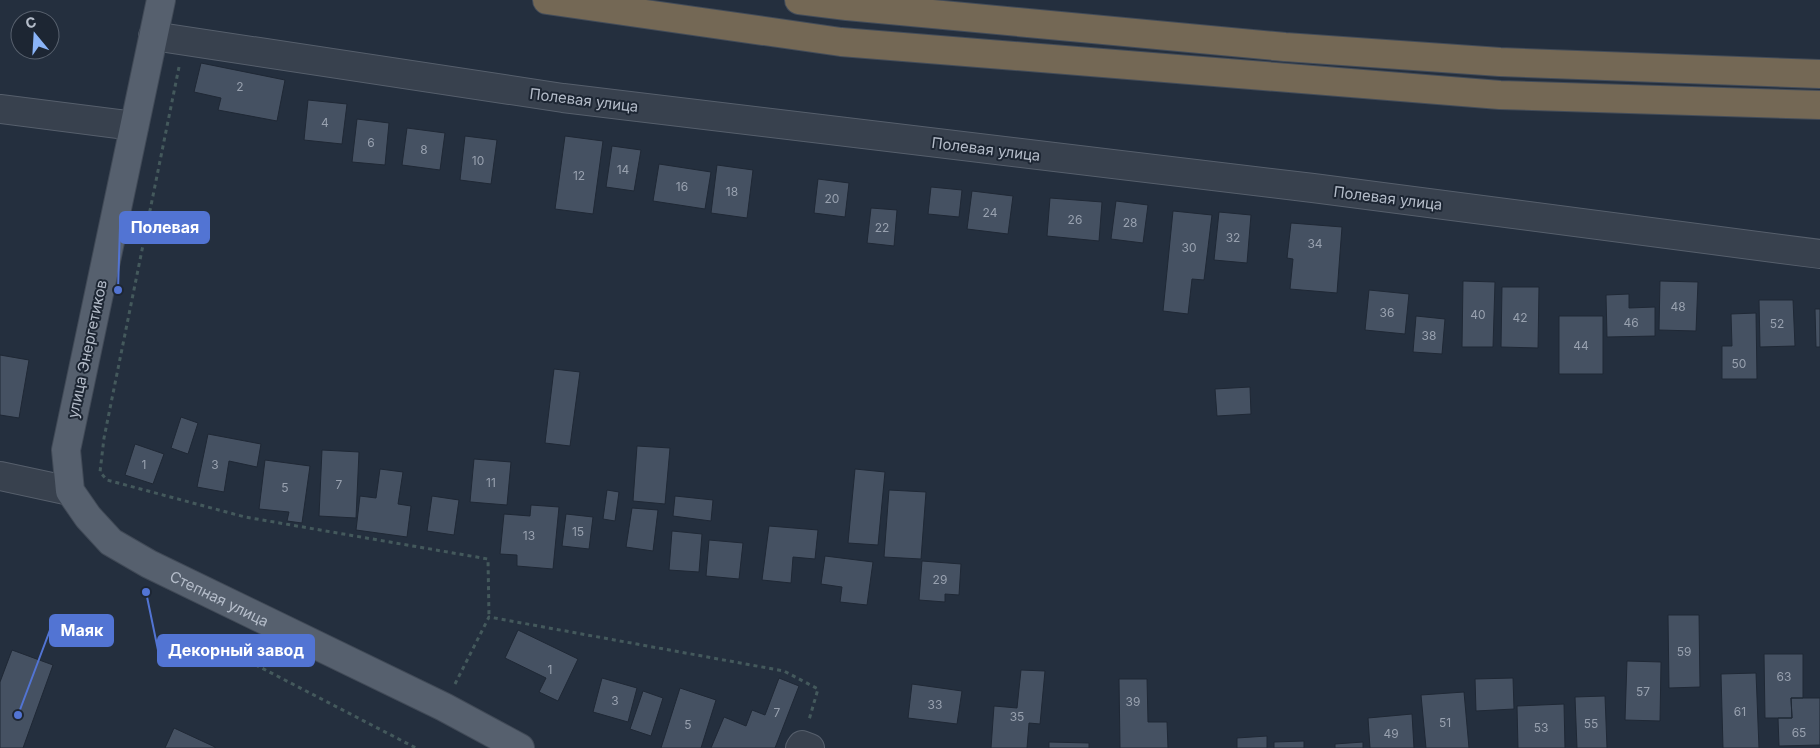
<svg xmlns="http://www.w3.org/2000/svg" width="1820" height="748" font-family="Inter,sans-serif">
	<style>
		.building { fill: #455162; stroke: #1f2835 }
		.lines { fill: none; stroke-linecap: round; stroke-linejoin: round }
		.minor-casing { stroke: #565f6c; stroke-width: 30 }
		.major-casing { stroke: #414a57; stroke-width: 30 }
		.highway-casing { stroke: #434c59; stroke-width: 30 }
		.path { stroke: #44595c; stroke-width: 3; stroke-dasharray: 4 4; stroke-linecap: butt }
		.minor { stroke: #38414e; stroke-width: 28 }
		.major { stroke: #56606e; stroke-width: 28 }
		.highway { stroke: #746855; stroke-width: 28 }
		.labels { text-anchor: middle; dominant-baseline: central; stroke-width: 4; stroke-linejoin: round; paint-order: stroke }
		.number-label { font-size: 12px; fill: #98a1af }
		.street-label { font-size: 15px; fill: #b4bcc9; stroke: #1d2633 }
		.leader { fill: none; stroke: #5274d3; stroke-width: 2 }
		.callout-dot { fill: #5274d3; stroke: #1d2633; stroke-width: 2 }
		.callout { fill: #5274d3; stroke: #5274d3; stroke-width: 2 }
		.callout-label { font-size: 16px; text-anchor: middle; font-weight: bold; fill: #fff }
	</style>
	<rect width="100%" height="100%" fill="#242f3e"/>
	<path class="building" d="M201,63L285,80L277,121L218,110L221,98L194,92Z
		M308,100L347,104L342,144L304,140Z
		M357,119L389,123L385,165L352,162Z
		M407,128L445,133L440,170L402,165Z
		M465,136L497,140L491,184L460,180Z
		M565,136L603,141L593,214L555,209Z
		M612,146L641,150L634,191L606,187Z
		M659,164L711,172L705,209L653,201Z
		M717,165L753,170L747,218L711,213Z
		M818,179L849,183L845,217L814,213Z
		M931,187L962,190L959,217L928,214Z
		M972,191L1013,196L1008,234L967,229Z
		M1050,198L1102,202L1099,241L1047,236Z
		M1116,201L1148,205L1143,243L1111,239Z
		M871,208L897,210L894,246L867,243Z
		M1173,211L1212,215L1204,280L1192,279L1188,314L1163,311Z
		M1219,212L1251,215L1247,263L1214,260Z
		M1291,223L1342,227L1337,293L1290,289L1293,259L1287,258Z
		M1463,281L1495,282L1493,347H1462Z
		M1660,281L1698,282L1696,331L1659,330Z
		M1502,287H1539L1538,348L1501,347Z
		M1369,290L1409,294L1405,334L1365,330Z
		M1629,294V308L1655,307V336L1607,337L1606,295Z
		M1759,300H1793L1795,346L1760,347Z
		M1815,309H1820V347H1816Z
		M1756,313L1757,379H1722V346H1732L1731,314Z
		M1416,316L1445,319L1442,354L1413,352Z
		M1559,316H1603V374H1559Z
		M0,355L29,360L19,418L0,415Z
		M554,369L580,372L570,446L545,443Z
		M1250,387L1251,414L1217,416L1215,389Z
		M181,417L198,423L188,454L171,448Z
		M208,434L261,444L257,467L229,461L224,492L197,487Z
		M135,444L164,454L153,484L125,475Z
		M637,446L670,448L665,504L633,501Z
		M322,450L359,452L356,518L319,516Z
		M474,459L511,462L507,505L470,502Z
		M265,460L310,466L302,523L287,521L289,512L259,509Z
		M380,469L403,472L398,504L411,506L407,537L356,530L360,496L376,498Z
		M855,469L885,472L878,545L848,543Z
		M607,490L619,492L615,521L603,519Z
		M889,490L926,492L921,559L884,557Z
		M432,496L459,500L454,535L427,531Z
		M675,496L713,500L711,521L673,516Z
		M531,505L559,507L553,569L517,566V555L500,554L504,514L530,516Z
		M632,508L658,510L653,551L626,547Z
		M566,514L593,517L589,549L562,546Z
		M769,526L818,530L815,559L793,557L791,583L762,580Z
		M672,531L702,534L699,572L669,570Z
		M709,540L743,543L739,579L706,576Z
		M825,556L873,562L867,605L840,602L842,587L821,584Z
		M922,561L961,564L959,595L945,594V602L919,600Z
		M1668,615H1699L1700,687L1669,688Z
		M518,630L578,659L558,701L539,692L546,678L505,658Z
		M12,650L53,665L23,748H0V682Z
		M1764,654H1803V698H1791L1792,718H1765Z
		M1627,661L1661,662L1660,721L1625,720Z
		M1021,670L1045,671L1040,724L1029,723L1027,748H991L994,706L1017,708Z
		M1756,673L1759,748H1723L1721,674Z
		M602,678L637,688L628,722L593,712Z
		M779,678L799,686L775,748H711L724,717L746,726L752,710L765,715Z
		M1513,678L1514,709L1476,711L1475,679Z
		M1119,679H1147L1148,722H1167L1168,748H1120Z
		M912,684L962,691L957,724L908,718Z
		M680,688L716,700L701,748H661Z
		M643,691L663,698L651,736L630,729Z
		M1464,692L1469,748H1426L1421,695Z
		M1605,696L1607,748H1577L1575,697Z
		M1791,698H1820V745L1779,746L1778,718H1792Z
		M1564,704L1565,748H1518L1517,706Z
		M1412,714L1414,748H1370L1368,718Z
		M174,728L215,747V748H165Z
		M1267,736V748H1237V738Z
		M1304,741V748H1274V742Z
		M1049,742L1089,743V748H1049Z
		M1363,742V748H1335V744Z"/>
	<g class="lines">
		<g class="minor-casing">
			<path id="minor" d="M153,36L563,98L1313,188L1820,254
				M0,109L134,126
				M0,476L70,491
				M800,748L802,745L810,748"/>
		</g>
		<g class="major-casing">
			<g id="major">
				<path id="s1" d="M161,0L66,450L70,491L88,517L111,542L149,564L444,707L520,748"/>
			</g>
		</g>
		<g class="highway-casing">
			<path id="highway" d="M547,0L841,42L1500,95L1820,105
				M799,0L847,6L1285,47L1500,62L1820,74"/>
		</g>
		<path class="path" d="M179,67L104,438L100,472L107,480L245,517L488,559L489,617
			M227,650L416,748
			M455,684L489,617L784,671L818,689L809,720"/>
		<use href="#minor" class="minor"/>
		<use href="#major" class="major"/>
		<use href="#highway" class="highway"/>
	</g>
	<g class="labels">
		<g class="number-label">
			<text x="240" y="86">2</text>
			<text x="325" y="122">4</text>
			<text x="371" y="142">6</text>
			<text x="424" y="149">8</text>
			<text x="478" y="160">10</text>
			<text x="623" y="169">14</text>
			<text x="579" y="175">12</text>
			<text x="682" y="186">16</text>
			<text x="732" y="191">18</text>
			<text x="832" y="198">20</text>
			<text x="990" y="212">24</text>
			<text x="1075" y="219">26</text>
			<text x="1130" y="222">28</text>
			<text x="882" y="227">22</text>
			<text x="1233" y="237">32</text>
			<text x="1315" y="243">34</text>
			<text x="1189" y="247">30</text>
			<text x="1678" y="306">48</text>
			<text x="1387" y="312">36</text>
			<text x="1478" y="314">40</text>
			<text x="1520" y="317">42</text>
			<text x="1631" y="322">46</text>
			<text x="1777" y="323">52</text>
			<text x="1429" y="335">38</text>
			<text x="1581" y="345">44</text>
			<text x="1739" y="363">50</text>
			<text x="144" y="464">1</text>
			<text x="215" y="464">3</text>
			<text x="491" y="482">11</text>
			<text x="339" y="484">7</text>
			<text x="285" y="487">5</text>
			<text x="578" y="531">15</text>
			<text x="529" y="535">13</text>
			<text x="940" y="579">29</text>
			<text x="1684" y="651">59</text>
			<text x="550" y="669">1</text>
			<text x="1784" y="676">63</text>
			<text x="1643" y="691">57</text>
			<text x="615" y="700">3</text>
			<text x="1133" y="701">39</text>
			<text x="935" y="704">33</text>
			<text x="1740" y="711">61</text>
			<text x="777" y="712">7</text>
			<text x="1017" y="716">35</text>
			<text x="1445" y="722">51</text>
			<text x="1591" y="723">55</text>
			<text x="688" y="724">5</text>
			<text x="1541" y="727">53</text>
			<text x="1799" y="732">65</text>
			<text x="1391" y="733">49</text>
		</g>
		<g class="street-label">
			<text transform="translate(584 100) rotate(7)">Полевая улица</text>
			<text transform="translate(986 149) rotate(7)">Полевая улица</text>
			<text transform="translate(1388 198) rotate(7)">Полевая улица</text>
			<text transform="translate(87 349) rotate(-78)">улица Энергетиков</text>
			<text stroke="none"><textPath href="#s1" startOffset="689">Степная улица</textPath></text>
		</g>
	</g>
	<path class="leader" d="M118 290L120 227M18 715L50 630M146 592L158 650"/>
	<g class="callout-dot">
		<circle cx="118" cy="290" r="5"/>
		<circle cx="18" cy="715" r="5"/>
		<circle cx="146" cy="592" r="5"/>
	</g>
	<g class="callout">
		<rect x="120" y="212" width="89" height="31" rx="5"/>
		<rect x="50" y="615" width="63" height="31" rx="5"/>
		<rect x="158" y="635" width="156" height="31" rx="5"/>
	</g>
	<g class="callout-label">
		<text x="165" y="233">Полевая</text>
		<text x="82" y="636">Маяк</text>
		<text x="236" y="656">Декорный завод</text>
	</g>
	<g transform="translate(35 35) rotate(342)"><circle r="24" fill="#1d2633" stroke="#59626f"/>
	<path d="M0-4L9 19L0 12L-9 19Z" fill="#8ab4f8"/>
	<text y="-8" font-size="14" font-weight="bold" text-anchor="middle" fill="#b4bcc9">С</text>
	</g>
</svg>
